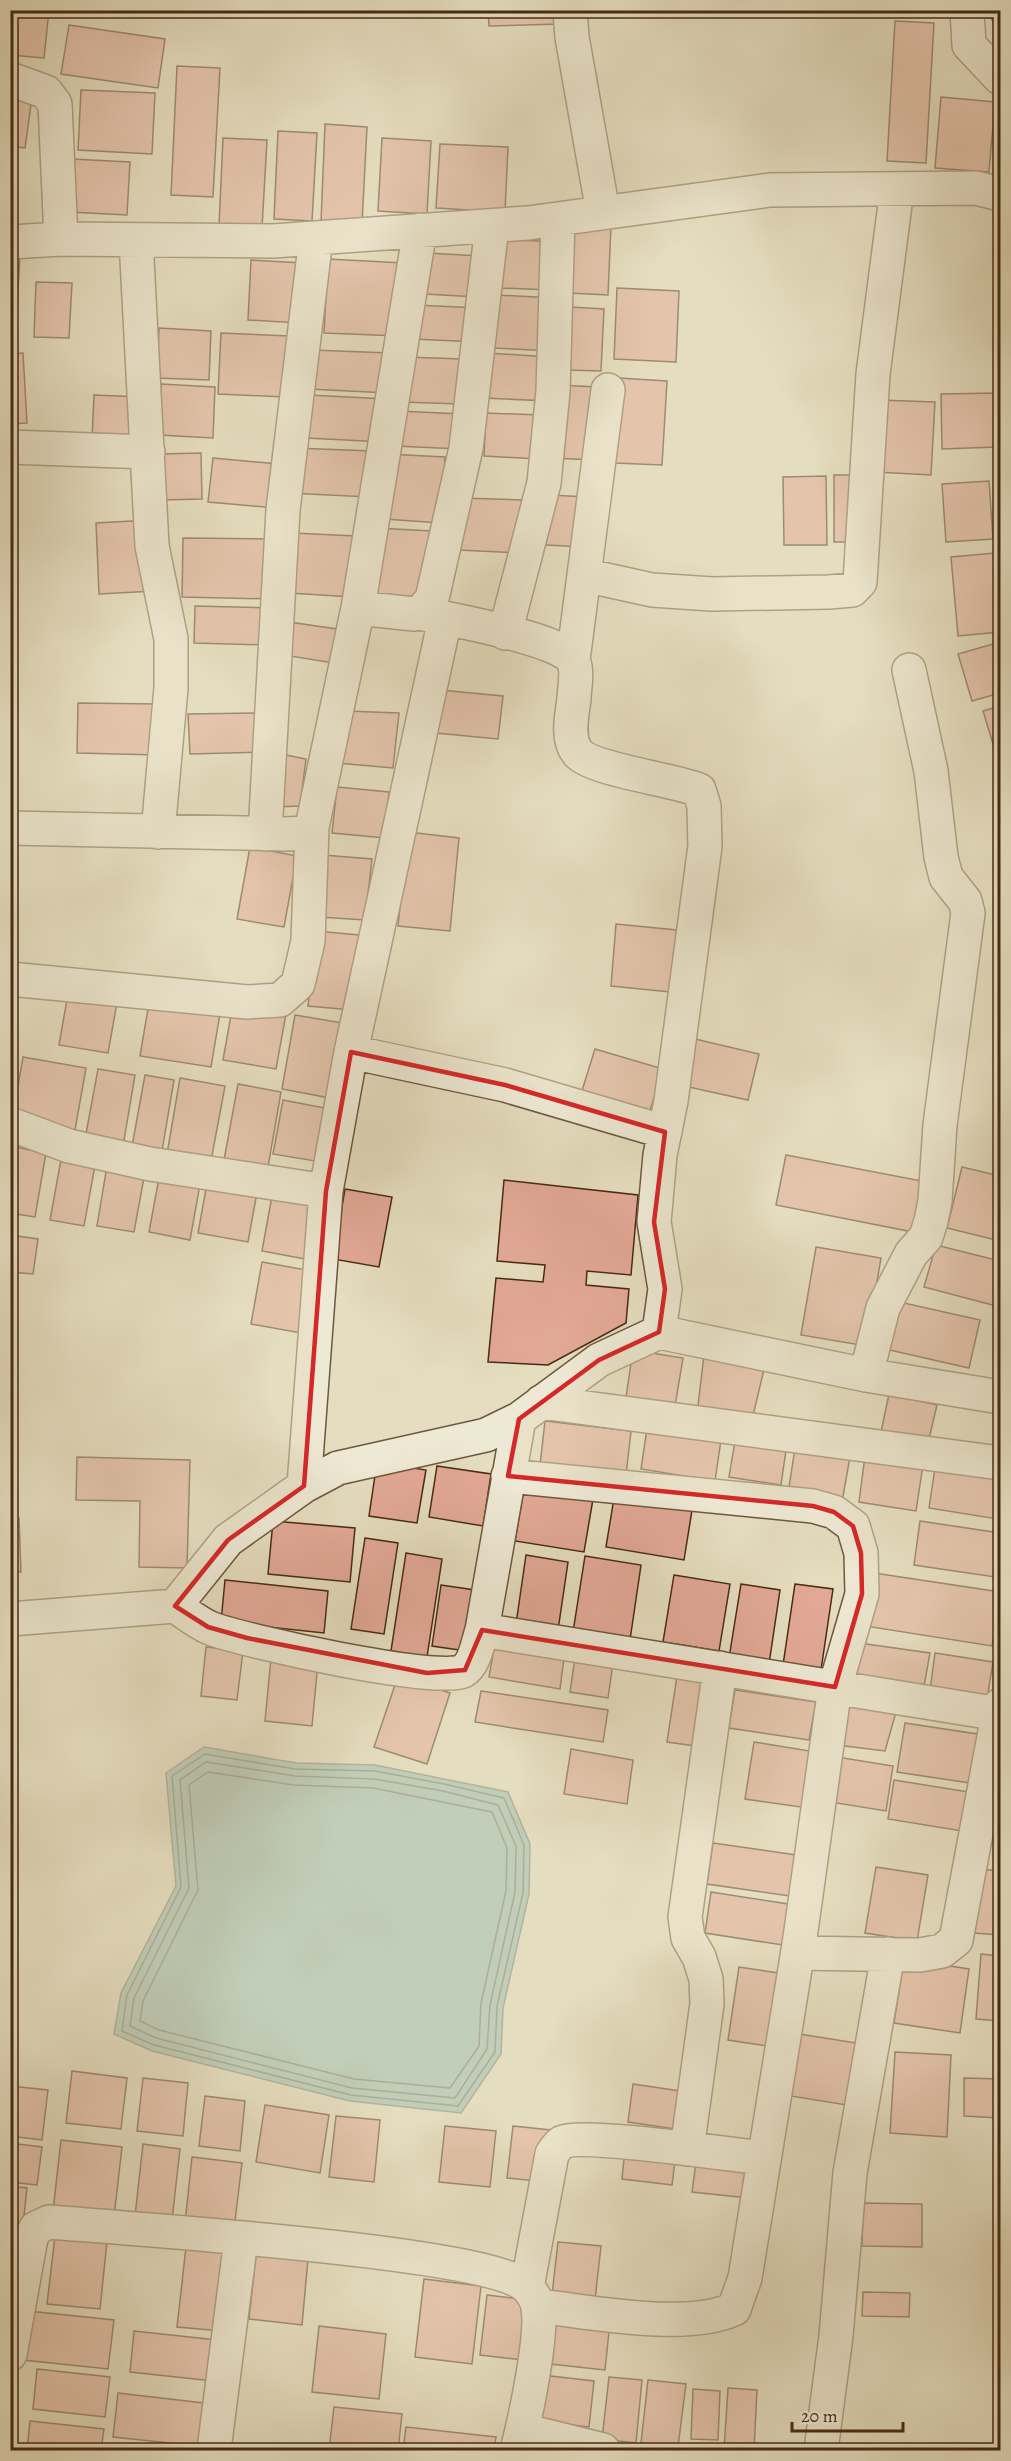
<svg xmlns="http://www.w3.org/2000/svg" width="1011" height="2461" font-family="Alegreya,serif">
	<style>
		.water { fill: #96bcb1; stroke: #768271; stroke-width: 1.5 }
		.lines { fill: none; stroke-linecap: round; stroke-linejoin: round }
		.shore { stroke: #6e7462; stroke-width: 1.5 }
		.building { fill: #e2a896; stroke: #462b12; stroke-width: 1.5 }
		.street-casing { stroke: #6e583d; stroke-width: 36 }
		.street { stroke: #eee9d5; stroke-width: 33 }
		.marked { fill: none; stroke: #d62828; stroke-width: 4.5; stroke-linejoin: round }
	</style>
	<rect width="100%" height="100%" fill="#e5ddbf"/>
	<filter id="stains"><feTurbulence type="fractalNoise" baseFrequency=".00333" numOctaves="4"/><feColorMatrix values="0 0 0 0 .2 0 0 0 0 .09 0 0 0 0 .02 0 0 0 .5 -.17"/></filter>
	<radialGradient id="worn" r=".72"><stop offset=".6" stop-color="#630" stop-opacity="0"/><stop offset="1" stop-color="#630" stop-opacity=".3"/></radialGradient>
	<path class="water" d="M204,1747L296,1763L375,1765L508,1792L530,1844L529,1894L503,2008L501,2054L461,2113L350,2101L152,2051L114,2034L121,1993L176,1886L166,1773Z"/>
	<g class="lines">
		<path class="shore" d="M205,1754L295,1769L375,1771L444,1784L504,1798L524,1845L523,1893L497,2006L495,2052L458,2106L351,2095L154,2045L122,2031L127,1995L181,1887L172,1776Z
			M206,1762L295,1776L374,1779L443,1791L498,1805L516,1846L515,1892L490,2005L487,2049L455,2098L352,2088L156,2038L130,2026L134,1998L189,1888L180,1780Z
			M208,1772L294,1785L373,1788L492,1812L507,1848L506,1891L481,2003L479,2046L450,2088L354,2079L159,2030L140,2021L143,2001L198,1890L189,1785Z"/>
	</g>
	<path class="building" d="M10,10H49L44,58L10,55Z
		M488,10H559V24L489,26Z
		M985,10H1000V29L985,12Z
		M895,21L934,23L926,163L887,161Z
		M69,25L165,39L158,88L61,74Z
		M177,66L220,68L213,197L171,195Z
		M81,90L155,93L152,154L78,150Z
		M10,94L32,97L25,148L10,146Z
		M941,97L995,102L989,172L935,168Z
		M325,124L367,127L362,224L321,222Z
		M278,131L317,133L312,221L274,219Z
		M223,138L267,140L262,228L219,225Z
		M382,138L431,141L427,214L378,211Z
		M440,144L508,147L505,212L436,208Z
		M71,159L130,162L127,215L69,212Z
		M572,223L611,225L608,295L568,293Z
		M502,239L553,242L551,290L499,288Z
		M10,253L20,254L15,342H10Z
		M427,253L480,256L477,297L425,294Z
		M328,259L403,263L399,336L324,333Z
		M251,260L303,263L300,323L248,320Z
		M36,282L72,283L69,338L34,337Z
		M617,288L679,291L676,362L614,359Z
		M496,295L554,298L552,351L493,348Z
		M415,305L479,308L477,342L413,339Z
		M570,307L604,309L601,371L566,370Z
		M159,328L211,331L209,380L157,378Z
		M221,333L289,336L285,397L218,394Z
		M311,350L391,353L388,393L309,389Z
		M23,353L27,423L10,424V354Z
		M487,353L550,357L548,401L484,398Z
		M404,357L462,359L460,404L402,402Z
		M619,378L667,381L662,465L615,463Z
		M161,384L215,387L213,438L159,435Z
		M557,385L597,387L593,460L553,458Z
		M996,393L997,447L942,449L941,394Z
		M94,395L141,397L139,442L92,439Z
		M308,395L387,399L385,442L306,438Z
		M879,400L935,402L931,475L876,472Z
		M397,411L462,414L460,449L395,446Z
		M486,413L540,415L538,459L484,456Z
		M294,448L372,451L369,497L289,493Z
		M201,453L202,499L161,500L159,454Z
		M387,454L445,457L441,523L384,519Z
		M213,458L279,464L275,508L208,502Z
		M834,475H862V542H834Z
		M826,476L827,545H784L783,477Z
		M989,481L993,539L946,542L942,484Z
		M548,495L588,497L585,547L546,545Z
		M461,498L523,500L520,553L459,550Z
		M150,520L154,591L99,594L96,523Z
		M376,528L432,531L429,597L372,594Z
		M292,533L356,536L353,597L289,593Z
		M183,538L274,539L272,599L182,597Z
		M995,553L1000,632L958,636L951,557Z
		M195,606L273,608L270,645L194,643Z
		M289,622L344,630L339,664L284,655Z
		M1000,642V693L972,701L958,654Z
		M440,690L503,696L498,739L436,733Z
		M78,703L159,704V755L77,753Z
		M1000,706V755L997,757L983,711Z
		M346,711L399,713L393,768L337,763Z
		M264,713V752L190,754L188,714Z
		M281,754L306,759L300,806L275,807Z
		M337,787L389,792L385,838L332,833Z
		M408,832L459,838L450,931L398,926Z
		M250,847L297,856L284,927L237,919Z
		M323,855L372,859L365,920L320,917Z
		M616,924L687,931L680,993L611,986Z
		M316,931L359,935L352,1010L308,1006Z
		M69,988L118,997L108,1053L59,1045Z
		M150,997L221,1008L211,1067L140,1056Z
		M233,1004L286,1014L276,1069L223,1060Z
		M295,1015L343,1023L330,1098L282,1089Z
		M695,1039L759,1054L748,1100L684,1086Z
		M595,1049L663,1069L648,1117L580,1097Z
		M23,1057L86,1068L75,1130L12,1120Z
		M98,1069L135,1075L123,1146L85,1139Z
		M145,1075L174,1080L162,1151L132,1146Z
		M180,1078L225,1086L211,1161L167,1154Z
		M238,1084L281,1092L268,1167L224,1160Z
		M283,1100L330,1109L321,1162L273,1154Z
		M10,1146L46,1153L35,1217L10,1213Z
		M62,1154L96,1160L84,1226L50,1220Z
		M786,1155L927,1182L918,1233L776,1205Z
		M107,1166L145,1172L134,1232L97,1226Z
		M161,1167L202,1173L190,1240L149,1232Z
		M962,1167L1000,1176V1241L947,1228Z
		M208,1178L258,1187L248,1242L198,1233Z
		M504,1180L638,1195L631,1275L587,1271L586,1285L629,1289L626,1323L548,1365L488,1362L496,1278L543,1282L545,1265L497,1261Z
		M345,1189L392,1197L379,1267L333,1259Z
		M272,1196L320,1205L311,1260L262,1251Z
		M10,1235L38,1239L33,1274L10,1272Z
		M936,1245L1000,1261V1307L924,1287Z
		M816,1247L881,1258L866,1346L801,1335Z
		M262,1262L312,1271L301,1333L251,1324Z
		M895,1301L980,1320L969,1368L885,1349Z
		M633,1350L683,1358L674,1412L625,1404Z
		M704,1355L765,1365L752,1420L697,1414Z
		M889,1394L937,1405L927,1447L880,1437Z
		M545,1421L631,1431L626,1475L540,1465Z
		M648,1422L722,1433L715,1481L641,1469Z
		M736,1435L787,1443L781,1485L729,1477Z
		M795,1448L850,1457L842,1502L788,1494Z
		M865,1456L923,1465L916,1511L859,1502Z
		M77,1457L190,1460L187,1568L139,1567L140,1501L76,1500Z
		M377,1462L426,1470L417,1523L369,1516Z
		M437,1466L491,1474L483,1526L429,1517Z
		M935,1468L1000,1477L997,1519L929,1508Z
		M524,1488L593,1499L584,1552L515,1541Z
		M615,1492L693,1504L684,1560L606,1547Z
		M10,1518H19L21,1572H10Z
		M273,1521L355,1528L350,1582L268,1574Z
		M920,1521L1000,1533L995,1577L914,1565Z
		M365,1538L398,1543L384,1634L351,1629Z
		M406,1553L442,1559L427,1657L391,1651Z
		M526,1555L568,1562L557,1637L515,1631Z
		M585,1556L641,1565L630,1640L573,1632Z
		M874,1573L1000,1592L992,1646L865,1626Z
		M674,1575L730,1584L719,1651L663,1642Z
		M225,1580L328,1591L324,1633L221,1622Z
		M741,1584L780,1590L769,1664L729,1658Z
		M795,1584L833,1589L821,1670L783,1665Z
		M441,1585L475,1590L466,1651L432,1646Z
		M859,1643L930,1653L923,1692L853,1682Z
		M206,1647L243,1651L237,1700L201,1696Z
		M494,1648L564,1658L560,1689L489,1677Z
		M576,1651L614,1656L608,1698L570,1692Z
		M935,1653L993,1662L987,1699L930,1690Z
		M271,1658L318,1662L312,1726L265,1721Z
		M398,1676L450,1693L427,1764L374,1747Z
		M677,1676L713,1682L703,1747L667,1742Z
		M735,1690L816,1702L809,1740L729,1728Z
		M481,1691L608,1710L603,1742L475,1722Z
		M844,1700L896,1712L885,1751L837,1745Z
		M905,1723L984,1735L976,1784L897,1772Z
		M754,1742L816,1752L808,1808L745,1799Z
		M571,1749L633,1760L627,1804L564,1794Z
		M831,1756L893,1766L886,1811L824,1801Z
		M894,1780L969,1792L962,1831L888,1819Z
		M713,1843L803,1856L797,1897L707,1884Z
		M876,1867L928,1875L917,1941L865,1933Z
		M979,1869L1000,1871V1935L973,1933Z
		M711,1892L795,1905L789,1946L705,1933Z
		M981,1954L1000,1956V2021L976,2019Z
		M904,1959L969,1969L960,2033L894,2023Z
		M739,1967L778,1973L767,2046L728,2040Z
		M787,2032L869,2045L859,2107L778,2094Z
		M895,2052L951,2055L947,2137L890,2133Z
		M72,2071L127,2078L121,2129L66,2123Z
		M143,2078L188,2083L183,2136L137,2131Z
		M964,2078L1000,2079V2118L964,2116Z
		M633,2084L687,2092L682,2130L628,2122Z
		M10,2086L48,2090L42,2140L10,2136Z
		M205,2096L245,2101L240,2151L199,2146Z
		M265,2105L329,2115L320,2173L256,2162Z
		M336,2116L380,2120L374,2182L329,2177Z
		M445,2126L496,2131L490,2187L439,2182Z
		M513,2126L551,2130L545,2182L507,2178Z
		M61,2140L122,2147L114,2217L53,2211Z
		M10,2143L42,2147L37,2185L10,2182Z
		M143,2144L180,2149L172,2220L135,2216Z
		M625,2148L676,2154L672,2185L622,2179Z
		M697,2155L752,2162L748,2198L692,2192Z
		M192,2157L242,2163L234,2229L185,2223Z
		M10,2186L27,2188L23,2225L10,2224Z
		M863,2203L922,2204V2247L862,2246Z
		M55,2236L107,2241L100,2309L47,2304Z
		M187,2238L232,2243L222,2331L177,2327Z
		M558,2242L601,2246L595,2300L552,2295Z
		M256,2254L308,2259L302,2325L249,2319Z
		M424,2279L481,2286L472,2364L415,2357Z
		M863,2292L910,2293L909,2317L862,2316Z
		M487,2295L530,2300L523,2360L480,2355Z
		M28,2311L114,2320L108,2369L23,2360Z
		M547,2315L610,2322L605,2370L541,2363Z
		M319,2326L386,2334L379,2399L312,2392Z
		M134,2331L226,2341L222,2382L130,2372Z
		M37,2369L110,2377L105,2417L33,2409Z
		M542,2375L594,2381L589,2427L536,2421Z
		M609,2377L642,2380L636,2443L602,2439Z
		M648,2380L686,2384L678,2447L641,2443Z
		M728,2388L757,2390L754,2450H724Z
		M693,2389L720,2391L718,2440L691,2439Z
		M118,2393L212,2404L207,2447L113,2437Z
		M334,2407L402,2414L398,2450H329Z
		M30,2421L104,2429L101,2450H27Z
		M406,2427L496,2437L494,2450H403Z"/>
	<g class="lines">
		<g class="street-casing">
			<path id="street" d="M570,10L572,37L603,212
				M967,10L969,45L1000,78
				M10,79L46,92L55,104L61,239L273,241L528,223L770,190L976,188L1000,194
				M136,240L152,546L171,639V688L158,832
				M10,242L61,239
				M10,447L148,452
				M584,575L652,590L712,594L829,592L852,590L860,582L873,374L897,189
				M358,608L420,230
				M420,613C448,619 560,639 572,659C579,669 574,688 574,699C572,715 566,739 578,753C591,769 674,780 699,790L704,806L705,846L671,1101L660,1155L654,1222L665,1289L659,1332
				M505,633L544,483L553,391L558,219
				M573,660L608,390
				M10,828L285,834L305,833L312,827L358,608L414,614L420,613L432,599L466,448L492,226
				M265,834L283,510L316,238
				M10,979L247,1002L280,1000L298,984L308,941L312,827
				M351,1052L505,1085L665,1132
				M10,1124L69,1146L150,1164L326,1191
				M866,1375L883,1308L911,1254L926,1237L931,1221L935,1201L940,1125L968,913L965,901L946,877L941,857L931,771L909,670
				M541,1402L1000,1463
				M508,1476L813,1506L834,1512L853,1526L861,1553L862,1594L835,1687L800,1938L745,2278L734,2309C686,2331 593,2312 538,2306
				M304,1486L326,1191L351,1052L445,619
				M175,1606C186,1613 198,1623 210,1628C243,1641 438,1684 463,1671C475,1664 478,1642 482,1630L519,1419
				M10,1619L175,1606L228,1540L304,1486L338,1468L486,1435L519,1419L599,1360L659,1332L866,1375L1000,1397
				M482,1630L999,1714
				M798,1953L920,1955L942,1951L956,1940L1000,1705
				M687,2149L707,2004L706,1979L699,1957L688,1938L685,1917L720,1668
				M527,2287L552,2154C554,2151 558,2145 561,2143C580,2132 732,2155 763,2158
				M10,2354L31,2238L36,2228L49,2222C120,2228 494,2252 528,2288C531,2291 538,2302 538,2307C543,2336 525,2420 517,2450
				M522,2430L603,2450
				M214,2450L241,2239
				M821,2450L836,2336L850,2173L888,1954"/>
		</g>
		<use href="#street" class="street"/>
	</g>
	<path d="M0 0H1011V2461H0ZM351,1052L505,1085L665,1132L654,1222L665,1289L659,1332L599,1360L519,1419L508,1476L813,1506L834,1512L853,1526L861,1553L862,1594L835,1687L482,1630L465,1670L427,1673L247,1638L208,1627L175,1606L228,1540L304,1486L326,1191Z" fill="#e5ddbf" fill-opacity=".55" fill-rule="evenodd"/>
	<path class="marked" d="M351,1052L505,1085L665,1132L654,1222L665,1289L659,1332L599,1360L519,1419L508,1476L813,1506L834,1512L853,1526L861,1553L862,1594L835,1687L482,1630L465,1670L427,1673L247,1638L208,1627L175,1606L228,1540L304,1486L326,1191Z"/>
	<rect width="1011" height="2461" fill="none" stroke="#e5ddbf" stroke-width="36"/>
	<rect x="12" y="12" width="987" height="2437" fill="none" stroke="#462b12" stroke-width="3"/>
	<rect x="18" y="18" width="975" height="2425" fill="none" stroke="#462b12" stroke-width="1.5"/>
	<path d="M792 2422v9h111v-9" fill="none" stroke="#462b12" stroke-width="3"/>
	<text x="801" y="2422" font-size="18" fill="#462b12" stroke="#eee9d5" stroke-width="4.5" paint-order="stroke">20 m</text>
	<rect width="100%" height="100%" filter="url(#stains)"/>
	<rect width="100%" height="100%" fill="url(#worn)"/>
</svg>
